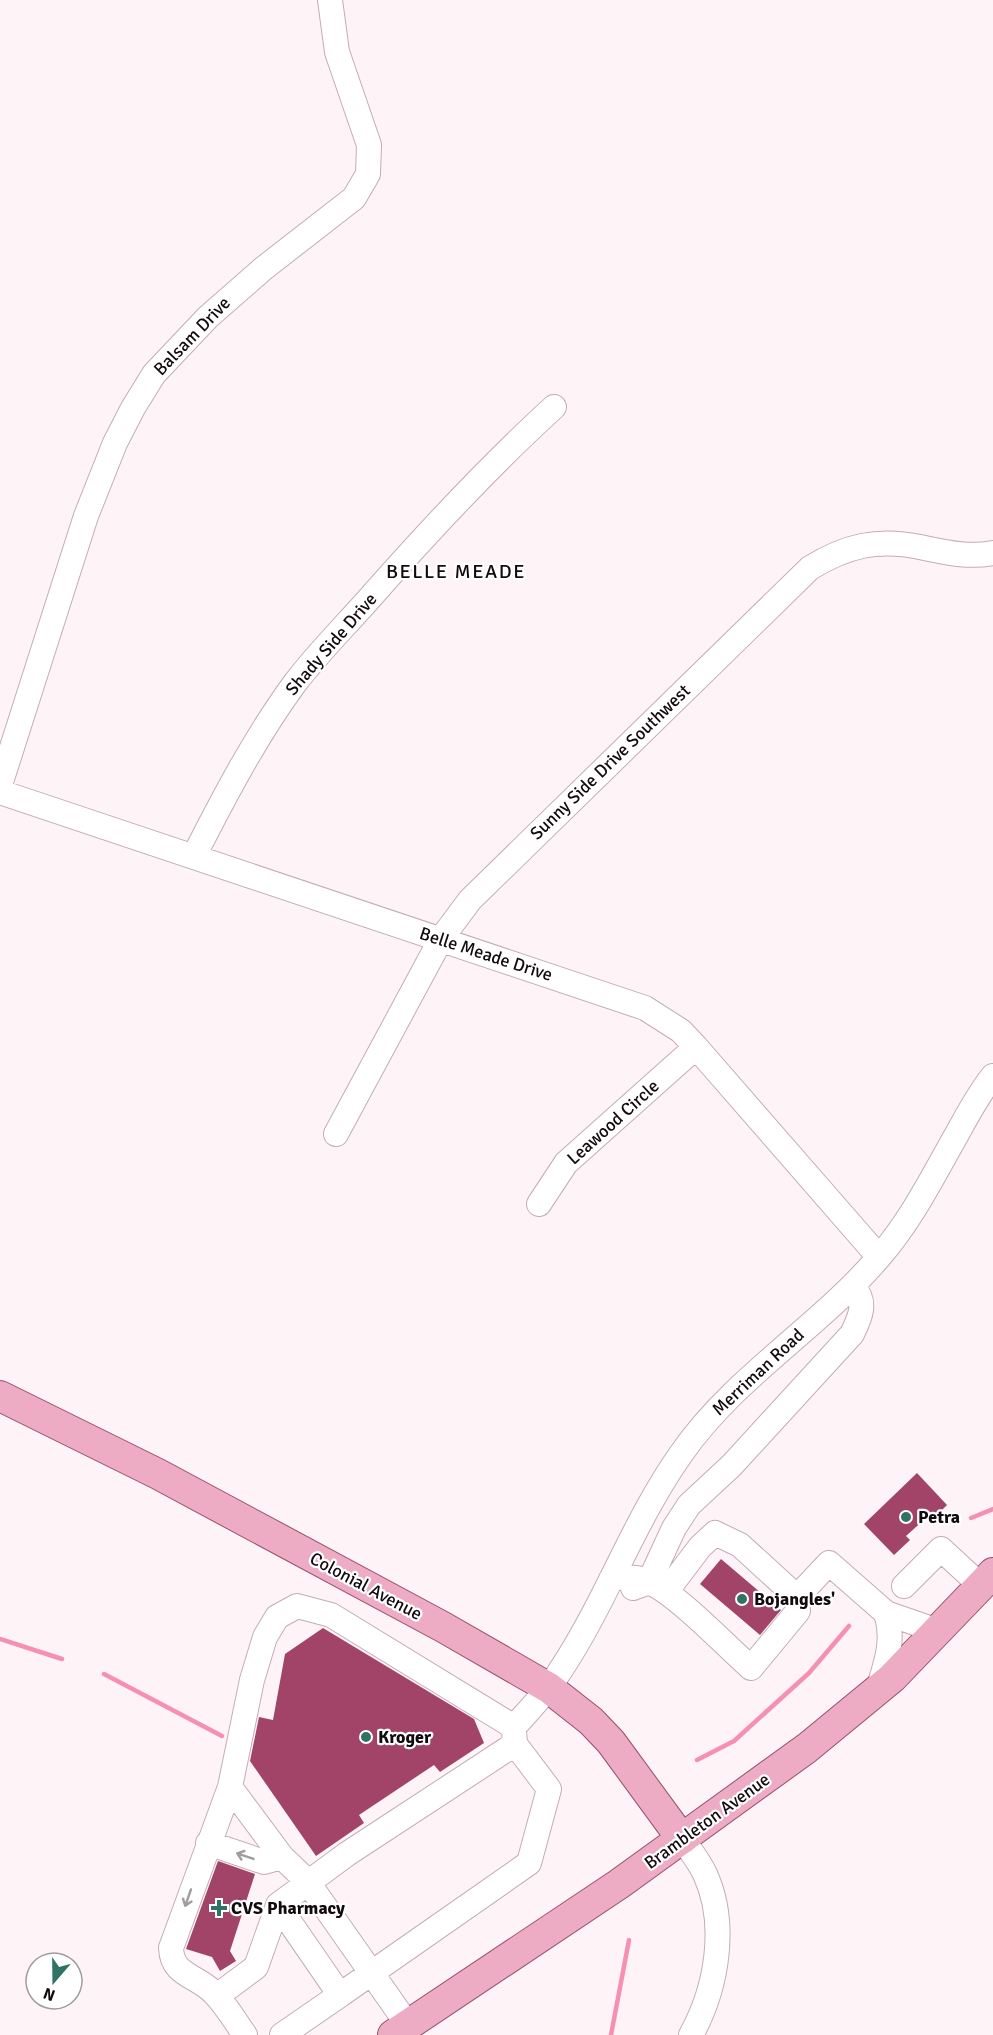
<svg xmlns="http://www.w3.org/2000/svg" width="993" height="2035" font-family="Signika,sans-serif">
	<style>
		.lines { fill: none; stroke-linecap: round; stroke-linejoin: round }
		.stream { stroke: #f590b4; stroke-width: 4.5 }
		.building { fill: #a14468 }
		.minor-casing { stroke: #c4acb3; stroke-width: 26 }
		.major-casing { stroke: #994e6a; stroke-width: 32 }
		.minor { stroke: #fff; stroke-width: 24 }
		.major { stroke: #edabc4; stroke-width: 30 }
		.oneway { stroke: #a09d9e }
		.poi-dot { fill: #307366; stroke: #fff; stroke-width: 2 }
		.labels { text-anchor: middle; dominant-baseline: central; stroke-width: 4.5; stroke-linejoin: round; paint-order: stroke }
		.street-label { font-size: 18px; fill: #120a0d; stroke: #fff }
		.poi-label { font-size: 18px; font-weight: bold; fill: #120a0d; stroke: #fff; text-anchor: start }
		.neighbourhood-label { font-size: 20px; letter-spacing: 1.5px; fill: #120a0d; stroke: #fff }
	</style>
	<rect width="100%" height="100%" fill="#fef4f7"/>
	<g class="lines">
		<path class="stream" d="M971,1518L993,1509
			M0,1639L62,1659
			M104,1674L222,1736
			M697,1760L734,1741L809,1673L849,1626
			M611,2035L629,1940"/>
	</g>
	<path class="building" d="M917,1473L947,1505L930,1522L926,1518L906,1536L910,1540L894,1555L864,1524Z
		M721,1559L781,1610L760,1635L700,1584Z
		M323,1628L474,1719L484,1743L440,1772L434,1765L359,1815L364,1823L316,1856L250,1761L259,1717L273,1720L285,1654Z
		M218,1861L255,1874L230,1951L236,1961L220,1971L212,1957L186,1949Z"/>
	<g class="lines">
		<g class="minor-casing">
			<path id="minor" d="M0,785L86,516L115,443L133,408L154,374L208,317L264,268L354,198L368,174L369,145L337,52L330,0
				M0,792L645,1008L681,1031L696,1047L879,1257
				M194,856C224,797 256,736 295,683C317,654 344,627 368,600C427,533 488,467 554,407
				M336,1134L441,939L470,900L810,568C846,546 877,538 920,547C945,552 968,558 993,553
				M539,1204L566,1163L696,1047
				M611,1579C623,1577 635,1576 647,1581C676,1593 725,1645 751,1668L798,1611L797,1597L829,1563L886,1613L935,1630
				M904,1586L941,1549L980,1585
				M633,1588L649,1582L674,1528L689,1505L732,1465L852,1334C861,1316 867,1302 853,1286
				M666,1592L700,1547L715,1533L740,1545L797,1597
				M878,1690C886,1663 895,1640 886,1613
				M230,1787L282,1857L307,1881L408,2025
				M682,1839C690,1850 699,1861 705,1874C728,1924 717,1988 691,2035
				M208,1843L264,1862L282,1857
				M340,1995L529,1863L549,1789L515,1744L514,1730
				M217,1996L256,1967L278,1905
				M245,2035C235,2021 226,2005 214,1993C197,1975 172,1976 171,1948L230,1787L252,1680L265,1637L277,1617L297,1606L331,1615L514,1727C530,1709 547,1692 560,1671C606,1602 633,1522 681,1454C735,1376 819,1328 880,1256C912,1219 933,1176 957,1134C968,1114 979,1093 993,1076
				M282,2035L340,1995L278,1905L347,1854L515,1744"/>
		</g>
		<g class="major-casing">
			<path id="major" d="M0,1396L158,1474L443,1627L549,1688L591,1721L611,1742L682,1839
				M393,2035L619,1884L807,1748L892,1678L993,1573"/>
		</g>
		<use href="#minor" class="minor"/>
		<use href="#major" class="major"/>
	</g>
	<defs><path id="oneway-shaft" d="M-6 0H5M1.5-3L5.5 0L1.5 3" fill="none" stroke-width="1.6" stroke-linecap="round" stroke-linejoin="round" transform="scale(1.5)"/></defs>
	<g class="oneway">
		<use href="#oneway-shaft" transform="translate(245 1856) rotate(-161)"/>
		<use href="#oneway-shaft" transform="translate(188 1898) rotate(109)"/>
	</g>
	<g class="poi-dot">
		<circle cx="906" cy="1517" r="6"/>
		<circle cx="742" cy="1599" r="6"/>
		<circle cx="366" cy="1737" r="6"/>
		<path d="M216 1899h6v6h6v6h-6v6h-6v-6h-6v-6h6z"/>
	</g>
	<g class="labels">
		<g class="street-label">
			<text transform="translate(192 336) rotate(-46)">Balsam Drive</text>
			<text transform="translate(331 644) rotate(-49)">Shady Side Drive</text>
			<text transform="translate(610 762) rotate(-44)">Sunny Side Drive Southwest</text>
			<text transform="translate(486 954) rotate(18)">Belle Meade Drive</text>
			<text transform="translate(613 1122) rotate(-42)">Leawood Circle</text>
			<text transform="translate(758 1372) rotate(-43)">Merriman Road</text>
			<text transform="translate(366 1586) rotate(28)">Colonial Avenue</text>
			<text transform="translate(707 1821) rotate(-36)">Brambleton Avenue</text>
		</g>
		<g class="poi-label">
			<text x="918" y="1517">Petra</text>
			<text x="754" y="1599">Bojangles'</text>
			<text x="378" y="1737">Kroger</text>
			<text x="231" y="1908">CVS Pharmacy</text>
		</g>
		<g class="neighbourhood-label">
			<text x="456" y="571">BELLE MEADE</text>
		</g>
	</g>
	<g transform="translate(54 1981) rotate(200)"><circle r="28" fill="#ffffff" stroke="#a09d9e" stroke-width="1.5"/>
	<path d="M0-4.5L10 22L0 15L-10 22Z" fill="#307366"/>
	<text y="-9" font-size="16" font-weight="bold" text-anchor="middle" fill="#120a0d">N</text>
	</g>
</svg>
